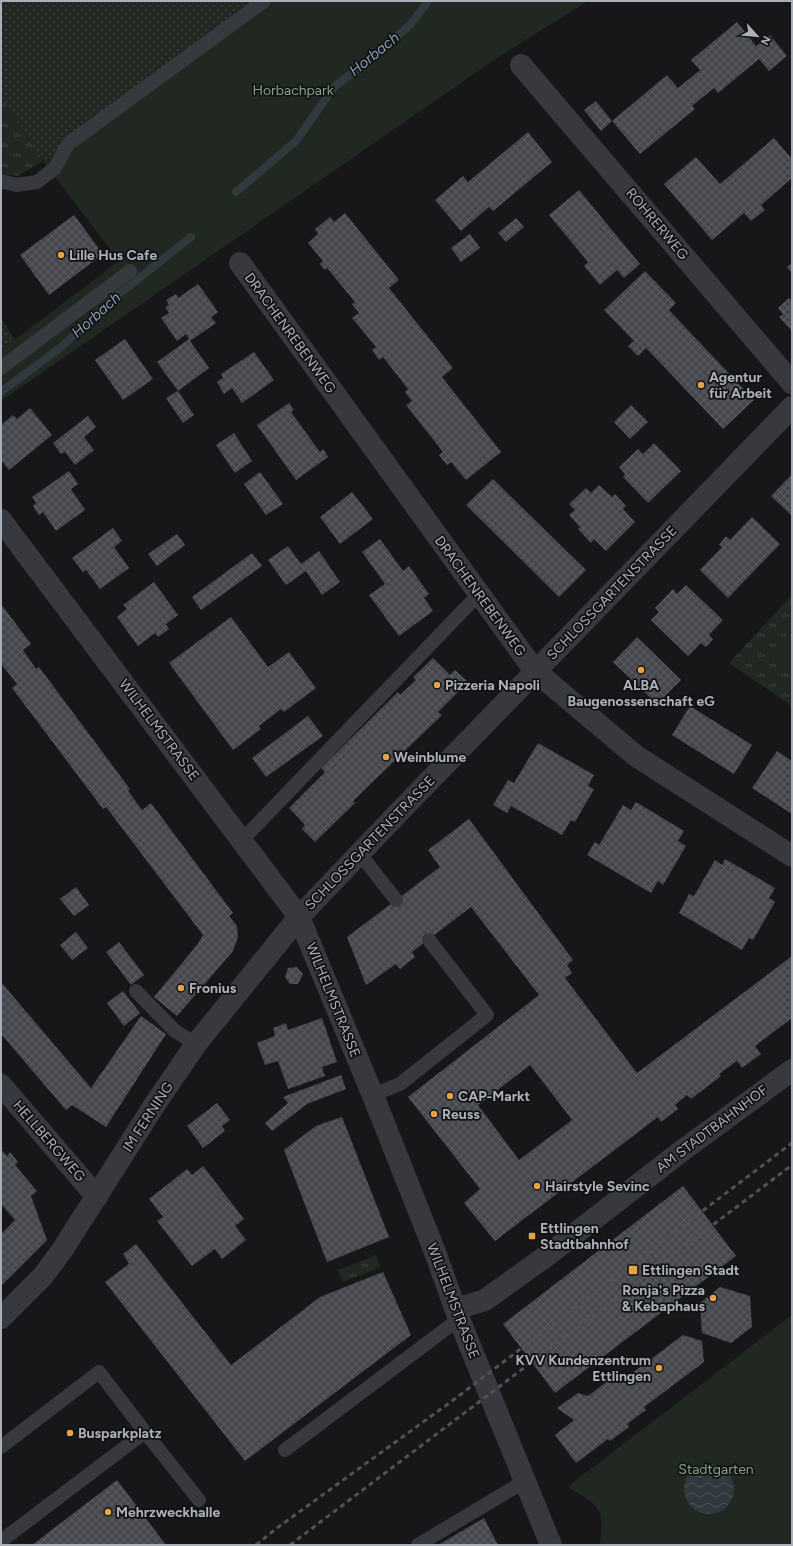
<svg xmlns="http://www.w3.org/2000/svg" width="793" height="1546" font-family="Figtree,sans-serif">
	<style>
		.grass { fill: url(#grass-tufts) }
		.park { fill: #212822 }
		.garden { fill: url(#garden-dots) }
		.water { fill: url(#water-waves) }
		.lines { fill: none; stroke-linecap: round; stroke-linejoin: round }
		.stream { stroke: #30393e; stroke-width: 8 }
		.building { fill: url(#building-cross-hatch); fill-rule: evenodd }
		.service { stroke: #38393e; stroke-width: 14 }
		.minor { stroke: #38393e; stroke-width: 22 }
		.tertiary { stroke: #38393e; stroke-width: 22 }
		.rail { stroke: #4f5256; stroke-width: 3; stroke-dasharray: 5 4; stroke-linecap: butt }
		.poi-dot { fill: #e4a444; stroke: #121214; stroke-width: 1.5 }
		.labels { text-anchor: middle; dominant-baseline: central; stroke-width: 3.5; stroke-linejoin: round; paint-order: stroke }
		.park-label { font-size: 14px; fill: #83a183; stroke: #121214 }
		.street-label { font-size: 14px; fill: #aaafb8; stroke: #121214 }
		.poi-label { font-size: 14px; font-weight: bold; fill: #aaafb8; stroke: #121214; text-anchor: start }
		.water-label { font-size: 15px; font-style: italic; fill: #849eb0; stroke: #121214 }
	</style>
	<defs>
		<pattern id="grass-tufts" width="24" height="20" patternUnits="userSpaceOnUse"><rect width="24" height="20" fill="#212822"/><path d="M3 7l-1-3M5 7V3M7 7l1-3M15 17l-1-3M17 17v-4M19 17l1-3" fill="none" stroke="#3f4540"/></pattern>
		<pattern id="garden-dots" width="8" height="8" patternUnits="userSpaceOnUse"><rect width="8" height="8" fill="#212822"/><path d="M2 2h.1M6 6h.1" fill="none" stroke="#3f4540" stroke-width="1.8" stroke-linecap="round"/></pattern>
		<pattern id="water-waves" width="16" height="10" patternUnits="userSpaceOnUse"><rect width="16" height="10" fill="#30393e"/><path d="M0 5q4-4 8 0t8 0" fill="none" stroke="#4b5358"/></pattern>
		<pattern id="building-cross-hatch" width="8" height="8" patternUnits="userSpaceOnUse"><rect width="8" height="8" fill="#46474c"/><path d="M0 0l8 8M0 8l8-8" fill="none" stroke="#5e5f64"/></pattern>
	</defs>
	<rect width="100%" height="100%" fill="#171719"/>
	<path class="grass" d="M1,97L43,161L18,176L1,174Z
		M792,595V706L729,663Z
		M376,1255L381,1267L343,1282L338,1270Z"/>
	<path class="park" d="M264,1H588L497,58L1,401V350L119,261L43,161Z
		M791,630L792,631V670L771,651Z
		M792,1315V1545H600C605,1508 600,1506 569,1488L571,1484Z"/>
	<path class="garden" d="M1,1H251L255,8L43,161L1,97Z
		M1,318L15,340L1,350Z"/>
	<path class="water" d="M684 1489a25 25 0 1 1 50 0a25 25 0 1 1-50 0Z"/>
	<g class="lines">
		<path class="stream" d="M236,192L296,141L334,87L372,58L411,24L428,1
			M1,392L60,348L114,298L191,237"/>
	</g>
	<path class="building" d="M737,22L756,46L770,35L787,56L769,71L759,59L718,93L714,88L692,106L695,109L640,154L612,121L667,75L678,88L700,70L691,60Z
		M596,101L612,121L601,131L584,110Z
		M528,132L552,162L493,211L489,207L461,231L435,200L463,176L468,182Z
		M774,138L792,159V178L761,205L765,210L751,221L744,213L712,240L664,184L696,157L720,184Z
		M579,190L640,264L624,278L617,270L600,285L584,266L588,262L549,215Z
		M345,213L399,280L389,288L453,368L442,377L501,452L466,480L451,462L447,465L439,455L443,452L406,405L412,401L405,392L408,389L383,357L379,360L372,350L376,347L352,318L359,313L352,304L355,302L327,268L325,270L320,264L323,261L308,243L318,234L315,229L330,217L334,222Z
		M74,215L103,254L49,295L20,255Z
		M516,218L524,227L506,242L498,233Z
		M470,234L480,248L461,262L451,248Z
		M792,263V273L787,267Z
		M645,271L676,303L669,310L754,400L723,429L646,348L638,356L628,346L634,341L604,310Z
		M198,284L218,312L211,317L216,323L190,341L209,368L178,391L157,362L189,339L186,334L177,341L161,318L169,313L165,307L169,305L166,300L176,294L178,298Z
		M789,298L792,302V331L779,317L783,314L778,308Z
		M125,339L153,379L123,400L95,360Z
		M254,352L274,380L242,403L232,388L224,394L217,382L223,378L221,374Z
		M178,391L194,415L183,423L166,398Z
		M289,403L294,410L291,412L320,452L323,449L328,457L296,480L257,425Z
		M631,405L648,422L630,439L614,422Z
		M30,408L52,435L9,470L1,460V425L13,415L17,419Z
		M88,416L96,427L84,437L94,450L75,465L65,452L61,454L53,443Z
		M234,433L252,461L235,473L216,445Z
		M654,443L681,471L648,503L623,477L625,474L619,467L638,449L643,454Z
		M69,471L78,484L71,489L85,510L56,531L43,512L39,515L33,506L36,503L32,497Z
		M260,472L283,504L266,515L244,484Z
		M792,474V516L771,496Z
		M493,479L586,570L559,597L466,505Z
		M599,485L612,497L615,494L626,506L623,509L635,522L606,551L594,539L591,543L578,529L580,527L569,515L575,510L569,504L586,488L591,493Z
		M352,492L373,519L340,544L320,517Z
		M752,517L780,544L728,598L700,570L722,547L719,545L726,536L730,540Z
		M113,528L122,541L114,547L129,568L100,589L86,570L83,572L72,558Z
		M177,534L185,545L157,566L148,554Z
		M380,539L403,571L409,566L429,594L424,598L433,611L399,636L369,595L385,584L362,552Z
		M288,546L301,564L319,551L340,582L322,595L306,571L286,585L268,560Z
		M252,553L262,566L201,610L192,597Z
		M154,582L178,615L166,624L169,629L158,637L155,633L138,646L117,617L127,609L123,605Z
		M686,585L723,620L709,635L713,639L706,647L701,643L688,656L651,620L659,612L655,608L673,589L677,594Z
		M1,604L31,644L23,650L36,669L39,667L130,789L128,791L142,810L151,803L233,913L229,916L237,926L238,937L233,951L177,1016L154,997L197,945L203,935L106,807L103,809L12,688L17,684L2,665L1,666Z
		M231,617L268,667L289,652L316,688L284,712L281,709L259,726L261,729L233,750L169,663Z
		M637,637L681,680L657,704L613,662Z
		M433,658L450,675L455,670L468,682L438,712L442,715L353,801L355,803L315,842L302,829L305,825L289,808L325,772L321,768L398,692L400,695L416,680L413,677Z
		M690,706L752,745L734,774L672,735Z
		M308,716L323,736L266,777L252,758Z
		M538,743L594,775L588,786L594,789L575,822L571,820L562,835L511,806L507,813L493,805L508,780L514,783Z
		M777,751L792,761V814L752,788Z
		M636,802L684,831L678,841L686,846L663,885L658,881L651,893L587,855L595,842L599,845L623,805L631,810Z
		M469,819L573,960L567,965L572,973L565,978L637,1073L792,956V1018L755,1046L761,1054L742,1068L737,1061L719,1074L721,1076L691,1099L687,1095L675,1105L678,1109L661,1122L658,1117L495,1241L464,1203L480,1189L408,1097L539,995L471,907L412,952L415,957L400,969L396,964L366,985L347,937L440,867L428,850ZM530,1065L572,1120L519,1160L478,1105Z
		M725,859L775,888L769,898L775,902L753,940L749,938L742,950L679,913L689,894L694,896L715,860L722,865Z
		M76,887L89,905L74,916L60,899Z
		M76,932L88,948L72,960L60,945Z
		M119,942L144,975L131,985L106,952Z
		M297,967L303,974L298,984H290L285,977L288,968Z
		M1,982L91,1088L141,1016L166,1034L106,1127L72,1105L66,1110L1,1034Z
		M123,991L140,1013L124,1026L107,1003Z
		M322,1018L337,1062L322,1067L325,1076L288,1089L278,1061L265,1065L257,1043L275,1036L273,1028L286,1023L288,1030Z
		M341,1075L346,1089L307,1104L272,1131L265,1123L288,1103L283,1097Z
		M217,1103L230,1120L222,1126L225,1131L203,1148L187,1126Z
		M342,1117L389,1237L327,1262L284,1150L316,1126Z
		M1,1149L7,1156L10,1152L18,1162L15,1165L37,1191L31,1196L47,1240L1,1286V1234L15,1220L1,1204Z
		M203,1166L244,1219L235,1226L246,1240L222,1259L215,1249L192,1266L157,1221L163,1217L149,1199L187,1169L192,1175Z
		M683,1186L736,1256L555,1393L503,1324Z
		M136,1244L231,1365L320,1297L383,1272L411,1335L245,1461L105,1282L129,1264L123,1254Z
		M720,1287L750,1296L752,1327L731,1343L702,1333L700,1303Z
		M683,1335L702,1341L704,1362L644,1407L646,1410L627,1424L629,1427L610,1441L608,1439L576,1463L555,1435L574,1420L557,1408L578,1393L588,1396L618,1373L623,1380Z
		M117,1480L166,1545H32Z
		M484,1518L498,1545H438Z"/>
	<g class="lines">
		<path class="service" d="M1,181L16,185L37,182L55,168L68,144L264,1
			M1,368L130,271
			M242,840L479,594
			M360,854L396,900
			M136,991L175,1031L196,1044
			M372,1095L400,1084L487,1015L429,940
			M1,1447L99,1372L145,1432
			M285,1450L459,1319
			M1,1541L145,1432L199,1500
			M418,1545L525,1481"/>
		<path class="minor" d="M521,65L792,383
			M240,263L535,671L636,756L792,856
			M1,520L299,917L196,1044L155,1104L63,1249L43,1276L1,1318
			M1,1085L97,1197
			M456,1309L485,1300L549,1254L679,1153L792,1070"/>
		<path class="tertiary" d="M551,1545L459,1319L435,1252L376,1103L299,917L402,809L792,407"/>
		<path class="rail" d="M256,1545L277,1528L452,1401L792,1143
			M290,1545L792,1165"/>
	</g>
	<g class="poi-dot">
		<circle cx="61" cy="255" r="4"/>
		<circle cx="701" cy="385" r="4"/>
		<circle cx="641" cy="670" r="4"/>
		<circle cx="437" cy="685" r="4"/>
		<circle cx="386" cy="757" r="4"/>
		<circle cx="181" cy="988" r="4"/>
		<circle cx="450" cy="1096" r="4"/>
		<circle cx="434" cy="1114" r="4"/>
		<circle cx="537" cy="1186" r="4"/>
		<rect x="528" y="1232" width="8" height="8" rx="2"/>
		<rect x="628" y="1265" width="10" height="10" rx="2"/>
		<circle cx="713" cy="1298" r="4"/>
		<circle cx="659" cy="1368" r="4"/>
		<circle cx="70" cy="1433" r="4"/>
		<circle cx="108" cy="1512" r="4"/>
	</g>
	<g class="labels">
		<g class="park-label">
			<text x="293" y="90">Horbachpark</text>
			<text x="716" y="1469">Stadtgarten</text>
		</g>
		<g class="street-label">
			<text transform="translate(657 224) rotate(50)">ROHRERWEG</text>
			<text transform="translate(290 333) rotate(54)">DRACHENREBENWEG</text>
			<text transform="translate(612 593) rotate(-46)">SCHLOSSGARTENSTRASSE</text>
			<text transform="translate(480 596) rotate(54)">DRACHENREBENWEG</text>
			<text transform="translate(159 730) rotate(53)">WILHELMSTRASSE</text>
			<text transform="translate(370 843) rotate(-46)">SCHLOSSGARTENSTRASSE</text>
			<text transform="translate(333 1000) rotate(68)">WILHELMSTRASSE</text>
			<text transform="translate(148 1117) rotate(-57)">IM FERNING</text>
			<text transform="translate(712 1129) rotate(-37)">AM STADTBAHNHOF</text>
			<text transform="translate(49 1141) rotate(49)">HELLBERGWEG</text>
			<text transform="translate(453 1301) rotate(69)">WILHELMSTRASSE</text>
		</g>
		<g class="poi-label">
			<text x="69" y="255">Lille Hus Cafe</text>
			<text x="709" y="377">Agentur<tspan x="709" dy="16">für Arbeit</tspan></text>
			<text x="445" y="685">Pizzeria Napoli</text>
			<text x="641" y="685" text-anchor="middle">ALBA<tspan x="641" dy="16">Baugenossenschaft eG</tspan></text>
			<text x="394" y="757">Weinblume</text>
			<text x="189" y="988">Fronius</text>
			<text x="458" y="1096">CAP-Markt</text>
			<text x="442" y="1114">Reuss</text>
			<text x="545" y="1186">Hairstyle Sevinc</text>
			<text x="540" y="1228">Ettlingen<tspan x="540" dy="16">Stadtbahnhof</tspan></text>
			<text x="642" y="1270">Ettlingen Stadt</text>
			<text x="705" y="1290" text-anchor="end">Ronja's Pizza<tspan x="705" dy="16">&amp; Kebaphaus</tspan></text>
			<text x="651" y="1360" text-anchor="end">KVV Kundenzentrum<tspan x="651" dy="16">Ettlingen</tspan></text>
			<text x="78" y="1433">Busparkplatz</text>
			<text x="116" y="1512">Mehrzweckhalle</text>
		</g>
		<g class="water-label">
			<text transform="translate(374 54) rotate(-39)">Horbach</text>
			<text transform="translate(96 315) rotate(-42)">Horbach</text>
		</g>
	</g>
	<rect width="793" height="1546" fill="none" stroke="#aaafb8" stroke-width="4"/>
	<g transform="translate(757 36) rotate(117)" stroke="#121214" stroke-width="3" paint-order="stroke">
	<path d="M0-3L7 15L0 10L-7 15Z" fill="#aaafb8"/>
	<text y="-6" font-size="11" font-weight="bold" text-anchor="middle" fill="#aaafb8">N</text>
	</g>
</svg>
